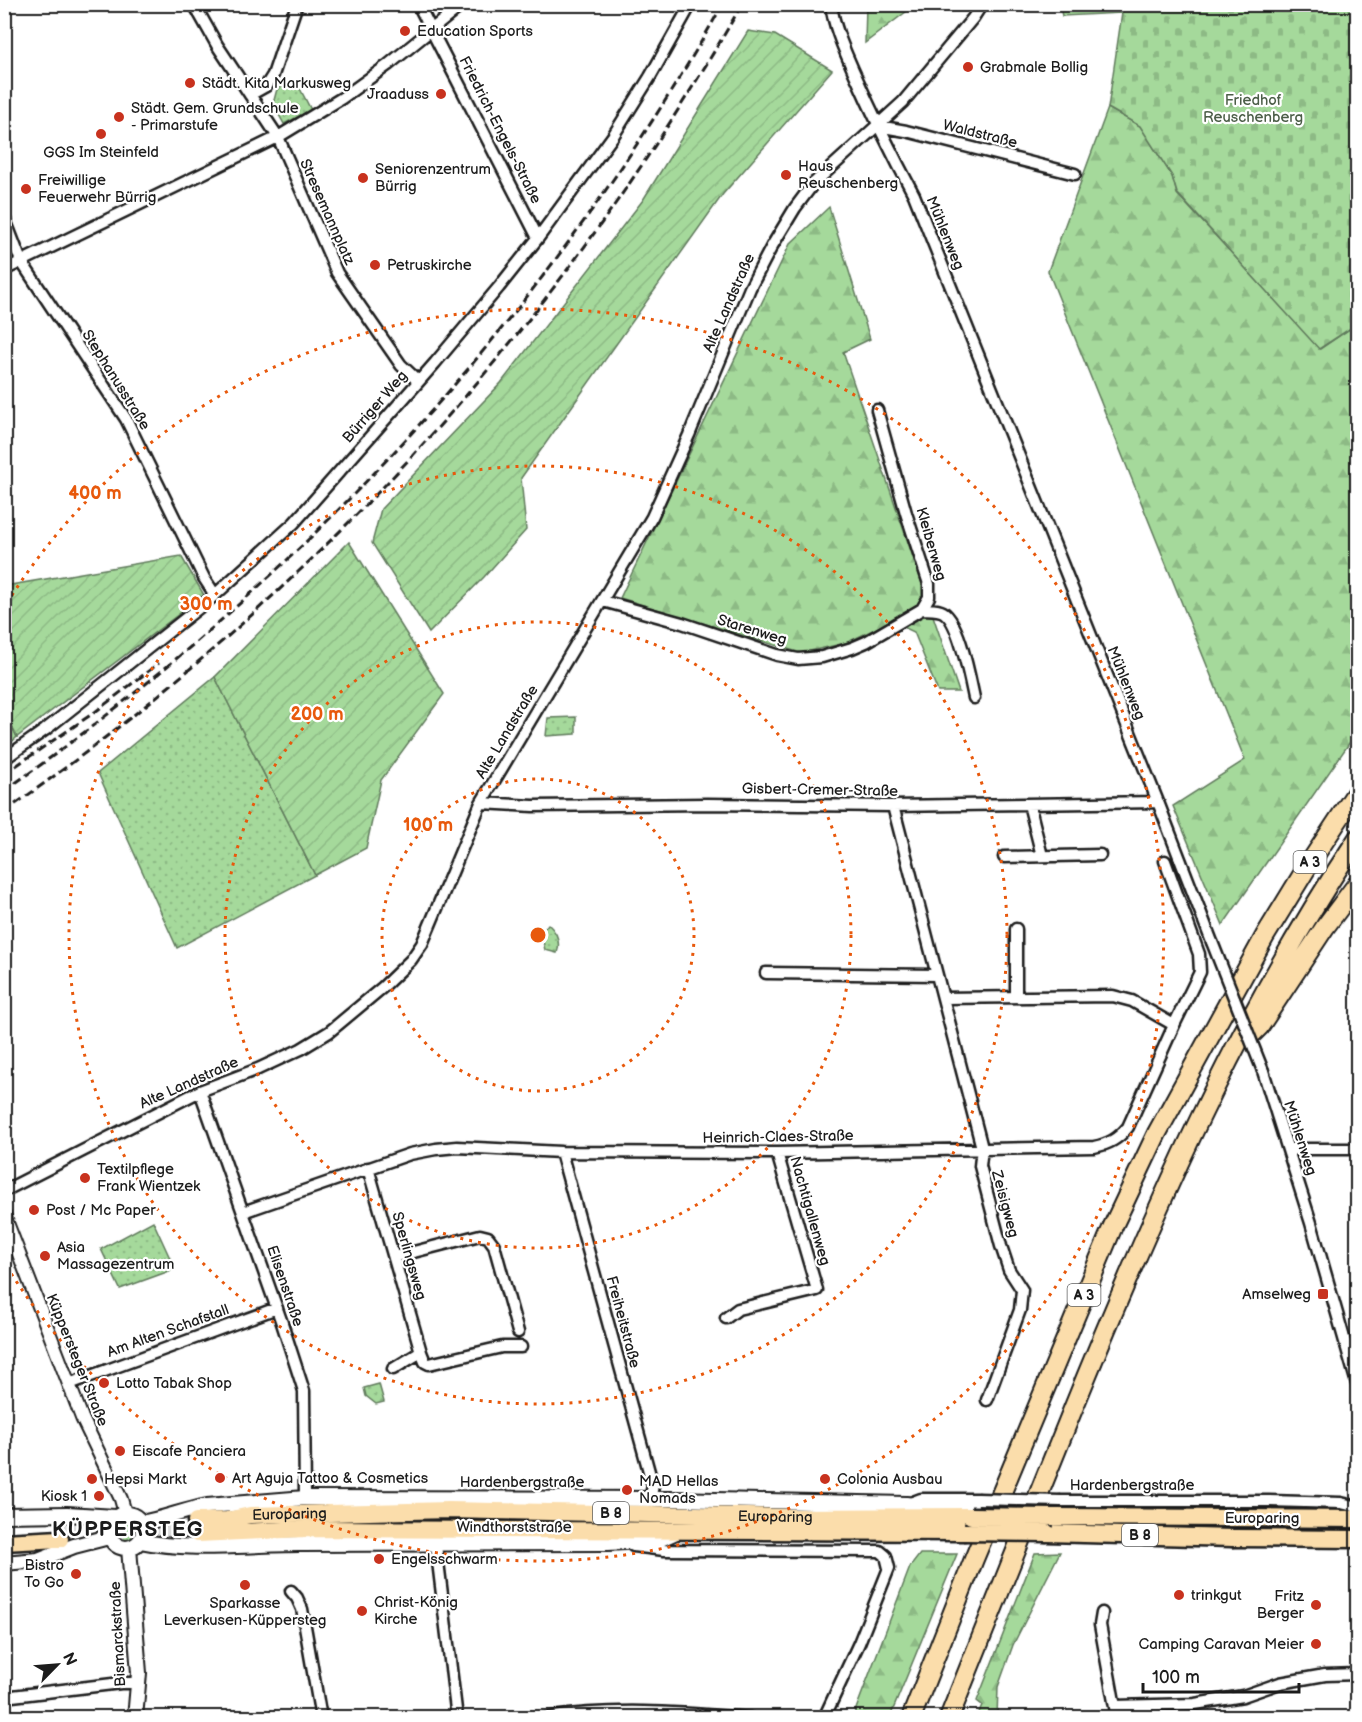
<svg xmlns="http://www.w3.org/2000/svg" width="1362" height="1722" font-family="'Balsamiq Sans',sans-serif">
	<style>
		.grass { fill: url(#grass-dots); stroke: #607a5c; stroke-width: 1.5 }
		.forest { fill: url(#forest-firs); stroke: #607a5c; stroke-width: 1.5 }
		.cemetery { fill: url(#cemetery-stones); stroke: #607a5c; stroke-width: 1.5 }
		.garden { fill: url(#garden-furrows); stroke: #607a5c; stroke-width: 1.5 }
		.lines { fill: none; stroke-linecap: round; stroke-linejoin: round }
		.trunk-tunnel { stroke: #ddd; stroke-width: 16; stroke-dasharray: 16 8; stroke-linecap: butt }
		.minor-casing { stroke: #1c1c1c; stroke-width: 15 }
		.tertiary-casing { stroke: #1c1c1c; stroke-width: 16 }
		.secondary-casing { stroke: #1c1c1c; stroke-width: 18 }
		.primary-casing { stroke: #1c1c1c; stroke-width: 21 }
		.trunk-casing { stroke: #1c1c1c; stroke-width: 21 }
		.motorway-casing { stroke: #1c1c1c; stroke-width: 22 }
		.minor { stroke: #fff; stroke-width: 10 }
		.tertiary { stroke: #fff; stroke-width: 12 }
		.secondary { stroke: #fff; stroke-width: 14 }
		.primary { stroke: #fbddab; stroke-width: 16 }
		.trunk { stroke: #fbddab; stroke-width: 16 }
		.motorway { stroke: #fbddab; stroke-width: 18 }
		.rail { stroke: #1c1c1c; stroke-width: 3; stroke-dasharray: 9 4.5; stroke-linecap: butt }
		.minor-bridge-casing { stroke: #1c1c1c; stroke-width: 15; stroke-linecap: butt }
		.trunk-bridge-casing { stroke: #1c1c1c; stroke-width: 21; stroke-linecap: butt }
		.minor-bridge { stroke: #fff; stroke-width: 10 }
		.trunk-bridge { stroke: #fbddab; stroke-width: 16 }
		.ring { fill: none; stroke: #e8590c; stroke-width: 3; stroke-dasharray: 3 6 }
		.poi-dot { fill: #c8321e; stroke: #fff; stroke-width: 2 }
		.labels { text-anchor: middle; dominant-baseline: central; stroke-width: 4.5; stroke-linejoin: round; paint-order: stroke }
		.shield { fill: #fff; stroke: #606060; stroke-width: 1.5 }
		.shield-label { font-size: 14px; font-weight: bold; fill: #1c1c1c }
		.poi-label { font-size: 15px; fill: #1c1c1c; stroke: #fff; text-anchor: start }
		.park-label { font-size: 15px; fill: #4c5e48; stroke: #fff }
		.street-label { font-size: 15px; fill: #1c1c1c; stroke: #fff }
		.district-label { font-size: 21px; font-weight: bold; letter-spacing: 1.5px; fill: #1c1c1c; stroke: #fff }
		.centre { fill: #e8590c; stroke: #fff; stroke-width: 3 }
		.ring-label { font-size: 18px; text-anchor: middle; font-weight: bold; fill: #e8590c; stroke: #fff; stroke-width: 4.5; stroke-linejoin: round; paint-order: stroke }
	</style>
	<defs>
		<pattern id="grass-dots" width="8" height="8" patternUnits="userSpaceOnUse" patternTransform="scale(1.5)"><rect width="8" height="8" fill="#a5d99b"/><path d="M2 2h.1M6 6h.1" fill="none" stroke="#8dba85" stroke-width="1.8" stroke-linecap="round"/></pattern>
		<pattern id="forest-firs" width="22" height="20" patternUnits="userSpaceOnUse" patternTransform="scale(1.5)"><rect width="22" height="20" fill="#a5d99b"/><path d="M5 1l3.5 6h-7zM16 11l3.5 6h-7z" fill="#8dba85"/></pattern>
		<pattern id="cemetery-stones" width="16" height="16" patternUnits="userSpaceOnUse" patternTransform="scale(1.5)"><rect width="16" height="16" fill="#a5d99b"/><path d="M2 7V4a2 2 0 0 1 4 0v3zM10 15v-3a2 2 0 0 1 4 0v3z" fill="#8dba85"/></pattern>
		<pattern id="garden-furrows" width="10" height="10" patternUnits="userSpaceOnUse" patternTransform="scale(1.5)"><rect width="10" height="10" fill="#a5d99b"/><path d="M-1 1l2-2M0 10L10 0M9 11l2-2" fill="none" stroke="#8dba85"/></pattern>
	</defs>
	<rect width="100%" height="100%" fill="#fff"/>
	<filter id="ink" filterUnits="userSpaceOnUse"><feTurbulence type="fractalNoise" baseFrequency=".0167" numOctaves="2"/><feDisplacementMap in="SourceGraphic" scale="12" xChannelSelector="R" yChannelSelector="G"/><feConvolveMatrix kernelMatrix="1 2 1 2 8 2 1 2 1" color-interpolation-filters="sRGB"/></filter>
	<g filter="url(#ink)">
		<path class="grass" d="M296,81L311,110L284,124L273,104L277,89Z
			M215,677L315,875L177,948L98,773Z
			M576,717V734L546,736L548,718Z
			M548,924C557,932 561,941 557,953L545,950L541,933Z
			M153,1221L175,1269L120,1289L101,1249Z
			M379,1384L384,1402L376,1404L366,1396L364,1388Z
			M116 1530a10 10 0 1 1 20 0a10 10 0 1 1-20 0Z"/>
		<path class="forest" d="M866,5V4L915,5L865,43Z
			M1108,108L1140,126L1172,176L1177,194L1320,349L1357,324V732L1223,925L1173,806L1245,760L1048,271Z
			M829,207L870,339L843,352L959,692H938L914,632L891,621L846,643L801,653L620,598L790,244Z
			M4,712L17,737L5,748H4Z
			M1060,1552L1013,1645L998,1687L997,1717H977L982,1705L977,1701L1035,1553Z
			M920,1554H957L890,1717H853L910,1567Z"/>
		<path class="cemetery" d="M1050,5H1357V324L1319,349L1177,193L1172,176L1140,126L1108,108L1122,13L1062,16L1060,7H1051Z"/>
		<path class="garden" d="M748,31L775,35L832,70L723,194L521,478L526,530L484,577L429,633L372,543L381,509L501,383L643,200Z
			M349,542L444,694L381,780L366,848L315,875L215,677Z
			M181,556L204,595L17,737L5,712V586Z"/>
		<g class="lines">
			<path class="trunk-tunnel" d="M60,1529L196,1521
				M60,1539L86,1541L197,1534"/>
			<g class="minor-casing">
				<path id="minor" d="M194,4L217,45L278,137L337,273L401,365L418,381
					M418,4L538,238
					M831,4C834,28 844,49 853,70C872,113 892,154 914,195L1158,802L1212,942
					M250,95L266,86L273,75L297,4
					M878,126L906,131L1075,174
					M4,217L21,261L126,419L204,578L215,595
					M4,270L278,137L342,98L388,65L463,4
					M877,410L906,513L929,584V597L922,609C927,609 935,609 941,611C959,617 970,680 974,698
					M603,601L682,623L777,655L798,659L822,657L852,648L866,642L922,609
					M4,759L45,730L215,595L294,523L435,363L499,287L538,238L613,136L650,77L691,4
					M481,803L533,806L707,804L893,806L1158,802
					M1029,804L1042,856
					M893,806L982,1148L980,1166L1001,1246L1009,1270L1022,1290L1020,1310L987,1400
					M1004,857L1100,855
					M1016,929V997
					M766,973L937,975
					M943,998L1113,996L1132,1001L1174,1025
					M1263,1071L1311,1223L1358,1387
					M200,1091L282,1323L304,1391L305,1498
					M1289,1149H1358
					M561,1152L653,1486L650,1499
					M368,1168L421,1352L393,1369
					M4,1191L200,1091L258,1069L301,1049L329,1032L383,987L411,960L422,944L481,803L652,517L689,435L750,288L772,246L795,208L813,184L903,102L973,18L982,4
					M243,1212L410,1154L436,1149L457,1147L561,1152L777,1153L1094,1147C1109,1144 1118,1139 1128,1127L1174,1025L1200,972L1199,954L1165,861
					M394,1257L480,1235L488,1237L494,1245L518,1332
					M726,1318L738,1309L817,1290L777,1153
					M421,1352L425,1362L429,1364L502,1347H521
					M69,1384L277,1308
					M1061,1501H1269L1341,1503L1358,1507
					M913,1502L921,1499H978
					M436,1545L457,1718
					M633,1546L664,1550L880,1551L886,1556L889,1568L859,1643L824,1718
					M291,1591L297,1598L302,1609L321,1718
					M1102,1613L1100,1625L1117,1718
					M4,1697L121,1683H138
					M1115,1706L1195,1704L1243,1696L1280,1683L1325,1675L1358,1674
					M547,1718C615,1707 683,1713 750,1718"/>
			</g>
			<g class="tertiary-casing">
				<path id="tertiary" d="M4,1215L82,1418L121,1499L125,1513"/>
			</g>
			<g class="secondary-casing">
				<path id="secondary" d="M109 1531a17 17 0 1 1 34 0a17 17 0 1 1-34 0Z
					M4,1515L67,1514L115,1517
					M141,1523C164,1519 185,1510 207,1506L305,1498L671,1499L906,1504L920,1506L975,1508L989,1517
					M140,1541C192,1552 246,1544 299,1544C402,1544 505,1544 608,1543L658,1540L676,1532
					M129,1548L139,1673L135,1718
					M4,1563L38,1560L74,1546L109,1537"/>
			</g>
			<g class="primary-casing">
				<path id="primary" d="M1233,1518L1358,1519
					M1233,1538L1358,1539"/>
			</g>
			<g class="trunk-casing">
				<g id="trunk">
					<path d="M1054,1517L1233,1518"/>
					<path id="s1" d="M196,1521L227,1520L250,1515L449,1510L791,1517L971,1516"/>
					<path d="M1047,1533L1233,1538"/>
					<path d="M197,1534L305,1529L964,1532"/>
					<path d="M4,1542L60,1539"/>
				</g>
			</g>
			<g class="motorway-casing">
				<path id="motorway" d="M1252,1034L1259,1027L1325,927L1358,883
					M911,1718L974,1559L1113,1226L1157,1133L1265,936L1309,864L1358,790
					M949,1718C990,1616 1030,1515 1071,1414C1152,1215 1238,1017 1358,838"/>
			</g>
			<use href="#minor" class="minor"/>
			<use href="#tertiary" class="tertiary"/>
			<use href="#secondary" class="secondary"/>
			<use href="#primary" class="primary"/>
			<use href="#trunk" class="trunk"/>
			<use href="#motorway" class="motorway"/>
			<path class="rail" d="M4,774L95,712L159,663
				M4,791C299,584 545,318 723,4
				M4,812C311,597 556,329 742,4"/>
			<g class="minor-bridge-casing">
				<path id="minor-bridge" d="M1212,942L1263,1071
					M978,1499L1061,1501"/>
			</g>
			<g class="trunk-bridge-casing">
				<path id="trunk-bridge" d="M971,1516L1054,1517
					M964,1532L1047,1533"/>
			</g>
			<use href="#minor-bridge" class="minor-bridge"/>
			<use href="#trunk-bridge" class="trunk-bridge"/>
		</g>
	</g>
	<g class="ring">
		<circle cx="538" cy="935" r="156"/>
		<circle cx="538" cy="935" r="313"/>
		<circle cx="538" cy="935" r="469"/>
		<path d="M7 603A626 626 0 1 1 7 1267"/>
	</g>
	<g class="poi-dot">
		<circle cx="405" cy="31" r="6"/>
		<circle cx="968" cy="67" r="6"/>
		<circle cx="190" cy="83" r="6"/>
		<circle cx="441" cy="94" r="6"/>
		<circle cx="119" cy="117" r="6"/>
		<circle cx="101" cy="134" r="6"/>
		<circle cx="786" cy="175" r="6"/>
		<circle cx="363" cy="178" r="6"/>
		<circle cx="26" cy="189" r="6"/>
		<circle cx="375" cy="265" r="6"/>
		<circle cx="85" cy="1178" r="6"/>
		<circle cx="34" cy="1210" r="6"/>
		<circle cx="45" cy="1256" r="6"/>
		<rect x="1317" y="1288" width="12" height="12" rx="3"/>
		<circle cx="104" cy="1383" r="6"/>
		<circle cx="120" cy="1451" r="6"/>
		<circle cx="220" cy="1478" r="6"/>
		<circle cx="92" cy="1479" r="6"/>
		<circle cx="825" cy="1479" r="6"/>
		<circle cx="627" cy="1490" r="6"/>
		<circle cx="99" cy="1496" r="6"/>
		<circle cx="379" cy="1559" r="6"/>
		<circle cx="76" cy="1574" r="6"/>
		<circle cx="245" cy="1585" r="6"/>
		<circle cx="1179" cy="1595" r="6"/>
		<circle cx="1316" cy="1605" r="6"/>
		<circle cx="362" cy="1611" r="6"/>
		<circle cx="1316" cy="1644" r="6"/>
	</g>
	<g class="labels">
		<g class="shield">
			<rect x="1293.5" y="851" width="33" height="22" rx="4.5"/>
			<rect x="1067.5" y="1284" width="33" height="22" rx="4.5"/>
			<rect x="593" y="1502" width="36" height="22" rx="4.5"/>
			<rect x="1122" y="1524" width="36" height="22" rx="4.5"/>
		</g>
		<g class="shield-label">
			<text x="1310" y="862">A 3</text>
			<text x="1084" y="1295">A 3</text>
			<text x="611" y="1513">B 8</text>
			<text x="1140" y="1535">B 8</text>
		</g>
		<g class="poi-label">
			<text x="417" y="31">Education Sports</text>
			<text x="980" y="67">Grabmale Bollig</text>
			<text x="202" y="83">Städt. Kita Markusweg</text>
			<text x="429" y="94" text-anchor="end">Jraaduss</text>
			<text x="131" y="108">Städt. Gem. Grundschule<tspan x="131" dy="17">- Primarstufe</tspan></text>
			<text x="101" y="152" text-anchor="middle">GGS Im Steinfeld</text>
			<text x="798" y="166">Haus<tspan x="798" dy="17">Reuschenberg</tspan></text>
			<text x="375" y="169">Seniorenzentrum<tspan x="375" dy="17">Bürrig</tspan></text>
			<text x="38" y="180">Freiwillige<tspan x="38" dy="17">Feuerwehr Bürrig</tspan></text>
			<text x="387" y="265">Petruskirche</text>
			<text x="97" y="1169">Textilpflege<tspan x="97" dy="17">Frank Wientzek</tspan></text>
			<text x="46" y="1210">Post / Mc Paper</text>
			<text x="57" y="1247">Asia<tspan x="57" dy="17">Massagezentrum</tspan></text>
			<text x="1311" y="1294" text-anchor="end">Amselweg</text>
			<text x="116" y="1383">Lotto Tabak Shop</text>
			<text x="132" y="1451">Eiscafe Panciera</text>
			<text x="232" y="1478">Art Aguja Tattoo &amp; Cosmetics</text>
			<text x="104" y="1479">Hepsi Markt</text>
			<text x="837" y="1479">Colonia Ausbau</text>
			<text x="639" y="1481">MAD Hellas<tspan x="639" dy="17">Nomads</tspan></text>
			<text x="87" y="1496" text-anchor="end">Kiosk 1</text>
			<text x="391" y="1559">Engelsschwarm</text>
			<text x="64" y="1565" text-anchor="end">Bistro<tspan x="64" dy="17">To Go</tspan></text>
			<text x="1191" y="1595">trinkgut</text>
			<text x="1304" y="1596" text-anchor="end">Fritz<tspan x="1304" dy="17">Berger</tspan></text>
			<text x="374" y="1602">Christ-König<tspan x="374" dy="17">Kirche</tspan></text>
			<text x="245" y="1603" text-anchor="middle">Sparkasse<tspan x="245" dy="17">Leverkusen-Küppersteg</tspan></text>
			<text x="1304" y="1644" text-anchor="end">Camping Caravan Meier</text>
		</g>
		<g class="park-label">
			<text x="1253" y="100">Friedhof<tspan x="1253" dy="17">Reuschenberg</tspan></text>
		</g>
		<g class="street-label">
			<text transform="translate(500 130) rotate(63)">Friedrich-Engels-Straße</text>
			<text transform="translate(980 134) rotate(14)">Waldstraße</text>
			<text transform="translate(327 212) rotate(66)">Stresemannplatz</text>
			<text transform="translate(945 233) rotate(68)">Mühlenweg</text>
			<text transform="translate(729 303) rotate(-66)">Alte Landstraße</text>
			<text transform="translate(116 380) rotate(58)">Stephanusstraße</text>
			<text transform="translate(375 407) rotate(-49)">Bürriger Weg</text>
			<text transform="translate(931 544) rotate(74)">Kleiberweg</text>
			<text transform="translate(752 630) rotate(17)">Starenweg</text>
			<text transform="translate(1126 683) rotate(68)">Mühlenweg</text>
			<text transform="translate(507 732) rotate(-59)">Alte Landstraße</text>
			<text transform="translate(820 790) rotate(1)">Gisbert-Cremer-Straße</text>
			<text transform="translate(189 1083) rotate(-24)">Alte Landstraße</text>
			<text transform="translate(778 1137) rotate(-1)">Heinrich-Claes-Straße</text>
			<text transform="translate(1300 1138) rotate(72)">Mühlenweg</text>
			<text transform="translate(1005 1204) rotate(75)">Zeisigweg</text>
			<text transform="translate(810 1211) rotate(74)">Nachtigallenweg</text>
			<text transform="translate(409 1256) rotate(74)">Sperlingsweg</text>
			<text transform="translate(285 1286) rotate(71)">Elisenstraße</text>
			<text transform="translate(623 1322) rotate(75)">Freiheitstraße</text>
			<text transform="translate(168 1331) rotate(-20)">Am Alten Schafstall</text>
			<text transform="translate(77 1360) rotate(68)">Küppersteger Straße</text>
			<text x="522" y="1482">Hardenbergstraße</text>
			<text x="1132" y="1485">Hardenbergstraße</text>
			<text stroke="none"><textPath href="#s1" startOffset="94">Europaring</textPath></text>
			<text stroke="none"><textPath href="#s1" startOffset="580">Europaring</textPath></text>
			<text x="1262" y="1518">Europaring</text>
			<text x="514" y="1527">Windthorststraße</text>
			<text transform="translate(118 1634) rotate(-93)">Bismarckstraße</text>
		</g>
		<g class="district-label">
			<text x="128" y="1529">KÜPPERSTEG</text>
		</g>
	</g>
	<circle cx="538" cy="935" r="9" class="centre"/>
	<g class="ring-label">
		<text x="95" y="499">400 m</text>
		<text x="206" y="610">300 m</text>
		<text x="317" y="720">200 m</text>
		<text x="428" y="831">100 m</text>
	</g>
	<rect width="1362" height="1722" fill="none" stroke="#fff" stroke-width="24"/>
	<rect x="12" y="12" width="1338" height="1698" fill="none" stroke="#1c1c1c" stroke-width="2" filter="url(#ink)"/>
	<g transform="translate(57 1665) rotate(65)" stroke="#ffffff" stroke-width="4.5" paint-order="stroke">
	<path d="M0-4.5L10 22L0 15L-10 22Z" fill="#1c1c1c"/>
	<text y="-9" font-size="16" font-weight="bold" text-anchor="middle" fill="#1c1c1c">N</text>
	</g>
	<path d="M1143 1683v9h156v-9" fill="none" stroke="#1c1c1c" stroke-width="3"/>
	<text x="1152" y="1683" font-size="18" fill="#1c1c1c" stroke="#ffffff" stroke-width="4.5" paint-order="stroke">100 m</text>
</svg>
